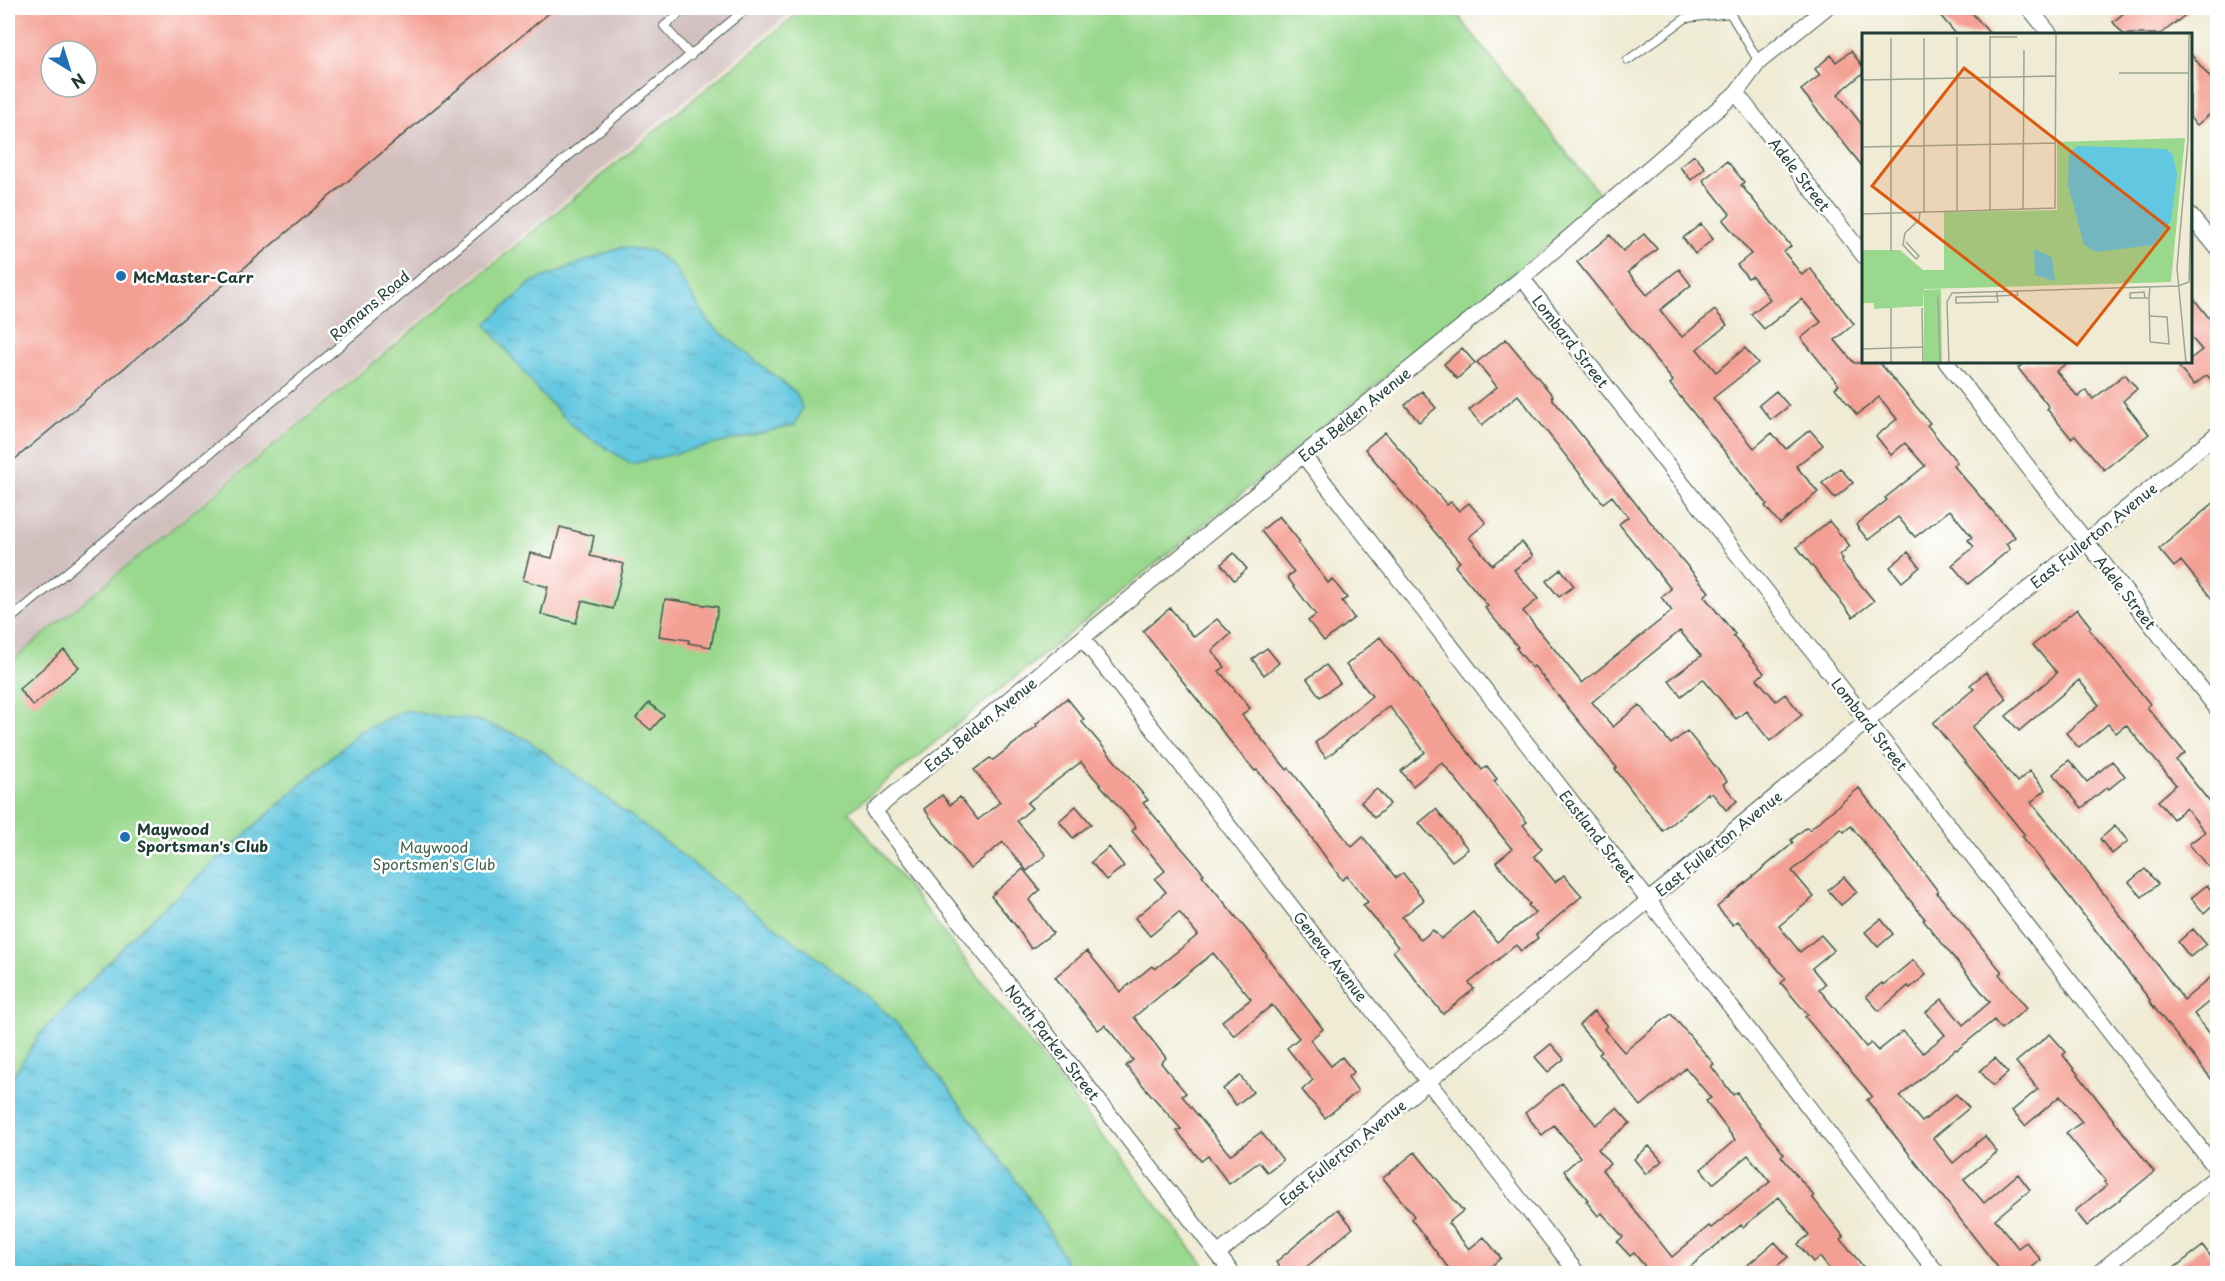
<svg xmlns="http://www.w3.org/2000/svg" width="2225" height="1281" font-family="'Playpen Sans',sans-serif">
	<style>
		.industrial { fill: #d1bfbe; fill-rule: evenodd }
		.green { fill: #99d88d; stroke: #5c8a60; stroke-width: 1.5 }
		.water { fill: url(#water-ripples); stroke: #40828a; stroke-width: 1.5 }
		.building { fill: #f49f93; fill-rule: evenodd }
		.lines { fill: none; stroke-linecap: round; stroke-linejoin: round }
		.service-casing { stroke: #3e574c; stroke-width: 10 }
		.minor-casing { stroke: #3e574c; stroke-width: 17 }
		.service { stroke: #fff; stroke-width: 8 }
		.minor { stroke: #fff; stroke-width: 15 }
		.poi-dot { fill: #1f6fb2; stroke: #fff; stroke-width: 2 }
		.labels { text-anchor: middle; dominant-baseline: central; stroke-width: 5; stroke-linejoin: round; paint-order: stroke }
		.street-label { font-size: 15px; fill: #1f3d34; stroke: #fff }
		.poi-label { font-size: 15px; font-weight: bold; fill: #1f3d34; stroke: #fff; text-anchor: start }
		.park-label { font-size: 15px; fill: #3e644a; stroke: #fff }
		.inset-road { fill: none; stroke: #9ca594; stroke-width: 1.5 }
		.view { fill: #de580e; fill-opacity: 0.15; stroke: #de580e; stroke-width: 3 }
		.inset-edge { fill: none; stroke: #1f3d34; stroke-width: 3 }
	</style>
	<defs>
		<pattern id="water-ripples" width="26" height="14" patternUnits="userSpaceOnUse" patternTransform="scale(1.5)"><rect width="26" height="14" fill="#62c7e0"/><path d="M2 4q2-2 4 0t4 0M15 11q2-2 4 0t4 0" fill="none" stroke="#50a3b6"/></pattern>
	</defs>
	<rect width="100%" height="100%" fill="#fff"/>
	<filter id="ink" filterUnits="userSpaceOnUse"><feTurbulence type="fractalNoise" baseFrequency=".0167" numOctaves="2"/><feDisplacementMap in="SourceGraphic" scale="12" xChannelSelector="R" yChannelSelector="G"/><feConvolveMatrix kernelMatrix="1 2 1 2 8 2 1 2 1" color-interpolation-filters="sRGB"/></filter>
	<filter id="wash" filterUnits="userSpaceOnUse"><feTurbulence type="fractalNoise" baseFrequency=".008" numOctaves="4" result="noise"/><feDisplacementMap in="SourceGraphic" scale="24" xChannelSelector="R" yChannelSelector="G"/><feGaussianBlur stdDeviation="1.35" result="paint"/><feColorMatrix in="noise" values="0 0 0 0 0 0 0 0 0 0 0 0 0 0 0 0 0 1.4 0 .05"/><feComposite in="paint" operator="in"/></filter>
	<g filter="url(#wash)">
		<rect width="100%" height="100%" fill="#efebd4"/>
		<path class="industrial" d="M8,8H797L8,663ZM51,51H87V87H51Z"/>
		<path class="green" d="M804,8H1452L1604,200L849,812L1208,1270L1204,1273L8,1274V664Z"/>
		<path class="water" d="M621,247L652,251L673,266L710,324L797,394L802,408L795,425L632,464L577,430L540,393L486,324L532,282Z
			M406,710L428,715L480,721L525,738L659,837L740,901L867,995L906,1032L1028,1197L1064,1257L1067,1273H8V1093L11,1079L40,1034L137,932L359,732Z"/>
		<g id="blocks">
			<path class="building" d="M8,8H555L8,465ZM51,51H87V87H51Z
				M1934,8H1968L1990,34H1956Z
				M2130,8H2194L2161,34H2123L2113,22Z
				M1851,51L1863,67V73L1838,94L1863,126V167L1801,90L1820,75L1815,69L1831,55L1836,62Z
				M2190,53L2217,86V108L2197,125L2190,118Z
				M1694,155L1705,168L1691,180L1680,167Z
				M1727,161L1744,182L1741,185L1791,246L1784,252L1802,275L1810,268L1854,324L1835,340L1854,363L1879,362L1930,423L1927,425L1957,462L1953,465L2015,537L2006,544L2010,549L1968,584L1952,565L1974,547L1968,540L1972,537L1950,510L1915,537L1898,517L1868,540L1856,525L1887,500L1885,498L1925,466L1905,443L1891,455L1876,436L1897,419L1879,397L1857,415L1835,388L1839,385L1801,338L1821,322L1802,299L1764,329L1751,314L1770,299L1752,276L1748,278L1737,265L1751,254L1723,220L1730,214L1703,180Z
				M1701,224L1713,239L1695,254L1683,238Z
				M1644,234L1657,249L1628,272L1647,295L1679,269L1691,285L1660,310L1682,337L1715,310L1727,325L1697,349L1716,372L1745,348L1758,363L1713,398L1754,448L1772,433L1786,449L1810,430L1823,445L1796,466L1818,492L1780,524L1765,506L1767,504L1670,384L1673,381L1577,262L1610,235L1623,251Z
				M2190,294L2217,328V387L2207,375L2194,385L2179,368L2187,362H2190V359L2202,350L2190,336Z
				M1506,339L1553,396L1551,397L1648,519L1709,592L1704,596L1735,634L1733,636L1764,673L1757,679L1776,701L1785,694L1802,715L1770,741L1746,711L1736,719L1703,679L1681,696L1669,680L1701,656L1680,631L1592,702L1613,727L1639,705L1671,744L1687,731L1727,781L1723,784L1737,801L1726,810L1712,793L1709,795L1708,793L1663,831L1615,769L1617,768L1534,666L1532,668L1516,648L1518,647L1485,608L1488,606L1455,566L1460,562L1365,449L1385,432L1447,505L1451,502L1459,511L1469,503L1486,523L1469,537L1492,565L1522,542L1533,556L1514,570L1538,599L1523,611L1582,683L1672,611L1661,597L1671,589L1619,524L1628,517L1612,496L1603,503L1518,395L1482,425L1469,410L1497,387L1477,362Z
				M1462,348L1475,363L1457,379L1444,364Z
				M2026,362H2068L2056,371L2078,397L2086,390L2093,399L2125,374L2137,389L2123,401L2149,434L2104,470L2075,435L2071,438L2047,409L2049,407L2018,368Z
				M1422,391L1436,408L1419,422L1405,405Z
				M1776,391L1789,406L1771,420L1759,405Z
				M1840,468L1853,483L1835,498L1822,483Z
				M2217,500V605L2181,561L2174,567L2159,549Z
				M1279,516L1300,542L1298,543L1328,583L1332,579L1347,598L1342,601L1354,618L1324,641L1308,621L1316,615L1287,577L1294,572L1261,531Z
				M1829,521L1850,546L1840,555L1843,559L1841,561L1874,601L1853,617L1797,547Z
				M560,527L594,536L590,556L624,564L613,609L582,601L576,623L541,614L548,587L523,580L530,553L552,558Z
				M1908,552L1920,567L1902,582L1890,567Z
				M1234,553L1247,569L1234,580L1221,564Z
				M1561,569L1574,586L1559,597L1546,581Z
				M665,599L718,607L711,647L688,643L689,640L659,636Z
				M1170,608L1194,637L1217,619L1231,634L1212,651L1225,667L1219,671L1250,708L1242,715L1287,770L1289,768L1352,847L1363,837L1396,878L1403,873L1424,900L1402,917L1421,940L1433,930L1441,939L1473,912L1497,942L1535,913L1528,905L1530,904L1496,862L1512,849L1442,762L1413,786L1401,771L1425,752L1389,706L1326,758L1315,743L1372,696L1346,665L1380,637L1482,770L1487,766L1497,779L1494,781L1527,822L1523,825L1542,849L1534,856L1555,882L1564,875L1582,896L1536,935L1538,938L1521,951L1516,945L1469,983L1474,989L1443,1014L1393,951L1398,947L1363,905L1368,902L1347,876L1342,880L1301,823L1257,770L1255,771L1238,751L1143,631Z
				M2077,609L2091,627L2089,629L2150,704L2147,707L2185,753L2176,760L2217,811V860L2208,867L2189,844L2205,832L2186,808L2173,819L2158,801L2176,785L2126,725L2116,733L2108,724L2079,748L2066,733L2099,705L2079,680L2019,731L2006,716L2057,673L2033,645Z
				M1267,648L1279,663L1264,675L1252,659Z
				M64,650L79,667L33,706L19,689Z
				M1326,665L1340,683L1320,697L1307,679Z
				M1986,672L2007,699L1972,727L2017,782L2030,771L2046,790L2031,802L2069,848L2184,1000L2217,972V995L2194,1014L2217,1042V1086L2149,1001L2150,1000L2022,836L2025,835L1933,723L1974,689L1970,685Z
				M1067,698L1084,719L1081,721L1148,800L1143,803L1204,874L1202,875L1267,955L1266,956L1323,1029L1310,1040L1331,1066L1342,1057L1354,1072L1348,1077L1358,1091L1325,1118L1302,1090L1313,1080L1287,1048L1299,1038L1272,1005L1234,1036L1222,1021L1251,999L1213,953L1134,1017L1166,1058L1161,1063L1186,1093L1182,1096L1230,1155L1261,1132L1283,1160L1267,1172L1259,1162L1229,1184L1208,1156L1201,1161L1177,1131L1181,1129L1126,1066L1133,1060L1105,1025L1098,1030L1055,977L1087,951L1120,992L1152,966L1155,969L1198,935L1179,912L1150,936L1135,918L1166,892L1155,879L1165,871L1132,831L1136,827L1081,762L1027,803L1032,808L1017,821L1046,855L1027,871L1003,842L970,869L924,809L942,795L950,805L960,797L978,820L1000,802L974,770L990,758L993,760L1037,726L1036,724Z
				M649,703L664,715L651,730L636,718Z
				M2069,760L2087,782L2112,761L2125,776L2109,789L2107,787L2082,808L2053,774Z
				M1859,788L1938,891L1937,893L2002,972L1999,974L2027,1008L2001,1029L1994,1020L1957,1050L1956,1049L1900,1096L1922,1122L1956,1094L1969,1108L1933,1138L1953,1163L1985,1136L1997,1152L1964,1179L1984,1203L2018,1174L2030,1190L1995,1219L2018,1248L2026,1242L2041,1260L2024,1274H2003L1867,1100L1872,1096L1805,1017L1808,1015L1781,983L1786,979L1738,921L1733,925L1717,907L1793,843L1791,840L1807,827L1809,830ZM1851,826L1925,919L1923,920L1990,1002L1963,1025L1942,999L1926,1012L1945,1035L1923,1053L1903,1031L1878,1051L1871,1043L1866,1047L1819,989L1825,984L1812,968L1834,950L1821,935L1800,952L1779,926L1814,897L1792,871L1841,829L1844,832Z
				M1377,789L1390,804L1374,818L1361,802Z
				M1076,806L1091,824L1073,838L1059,821Z
				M1436,809L1468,849L1452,861L1432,836L1431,837L1419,823Z
				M2115,826L2128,841L2112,854L2100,839Z
				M1109,847L1124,866L1106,880L1091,862Z
				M1023,869L1040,890L1029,900L1053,933L1031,949L1016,926L991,896Z
				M2145,869L2158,884L2142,897L2129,882Z
				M1844,877L1857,892L1841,905L1828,890Z
				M2207,885L2217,898V901L2204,913L2191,898Z
				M1881,919L1893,934L1878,947L1865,932Z
				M2193,929L2206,944L2190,957L2178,942Z
				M1913,960L1926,975L1910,988L1908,986L1879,1011L1866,996L1882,983L1883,985Z
				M1594,1011L1607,1026L1604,1029L1624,1052L1671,1014L1714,1064L1711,1066L1733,1095L1737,1092L1745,1106L1784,1154L1781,1156L1814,1196L1812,1197L1844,1237L1841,1239L1869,1274H1833L1820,1257L1813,1262L1798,1244L1809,1235L1779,1197L1743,1227L1741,1225L1684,1272L1686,1274H1651L1634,1253L1630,1256L1617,1242L1623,1237L1602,1213L1598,1216L1586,1201L1588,1200L1564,1171L1580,1157L1554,1125L1542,1135L1525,1113L1562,1083L1596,1125L1617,1108L1630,1123L1598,1149L1610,1164L1602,1170L1672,1257L1709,1226L1711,1228L1770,1182L1748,1155L1713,1184L1701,1169L1735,1140L1706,1101L1711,1098L1686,1068L1641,1106L1599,1054L1602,1052L1579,1025Z
				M2050,1034L2066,1052L2063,1055L2154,1172L2087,1226L2075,1211L2107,1185L2104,1182L2106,1181L2066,1133L2082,1122L2060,1096L2025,1126L2012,1111L2038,1089L2016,1062Z
				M1551,1044L1564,1059L1548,1072L1535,1057Z
				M1995,1058L2008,1073L1993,1086L1980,1071Z
				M1240,1076L1253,1092L1236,1105L1223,1089Z
				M1649,1146L1662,1161L1646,1174L1634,1159Z
				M1415,1152L1463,1211L1448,1223L1469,1249L1484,1237L1501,1258L1482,1274H1453L1411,1219L1414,1216L1383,1178Z
				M1338,1209L1353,1228L1298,1274H1285L1276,1262Z
				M1775,1242L1788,1257L1767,1274H1737Z
				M2203,1246L2217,1265L2206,1274H2166Z"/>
		</g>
	</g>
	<g filter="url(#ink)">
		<use href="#blocks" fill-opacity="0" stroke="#3e574c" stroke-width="1.5"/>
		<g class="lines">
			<g class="service-casing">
				<path id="service" d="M686,8L664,26L691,56
					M1731,8L1730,13L1759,62
					M1628,60L1686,18L1730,13
					M8,621L747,8"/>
			</g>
			<g class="minor-casing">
				<path id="minor" d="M2029,8L2050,34
					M1736,93L1864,256
					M2190,215L2218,249
					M1522,278L2218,1171
					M1946,362L2218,710
					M1303,455L1938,1274
					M1083,639L1578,1274
					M1218,1254L2218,433
					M1233,1274L874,811L1303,455L1522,278L1736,93L1759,62L1826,8
					M2097,1274L2218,1175"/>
			</g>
			<use href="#service" class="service"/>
			<use href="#minor" class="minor"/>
		</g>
	</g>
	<g class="poi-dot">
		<circle cx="121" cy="276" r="6"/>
		<circle cx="125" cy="837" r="6"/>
	</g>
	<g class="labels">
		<g class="street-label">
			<text transform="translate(1800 174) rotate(52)">Adele Street</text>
			<text transform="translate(369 305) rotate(-40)">Romans Road</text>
			<text transform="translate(1571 341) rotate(52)">Lombard Street</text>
			<text transform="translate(1354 414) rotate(-39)">East Belden Avenue</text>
			<text transform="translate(2093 535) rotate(-39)">East Fullerton Avenue</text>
			<text transform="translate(2126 592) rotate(52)">Adele Street</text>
			<text transform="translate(980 724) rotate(-39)">East Belden Avenue</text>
			<text transform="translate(1870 724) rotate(52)">Lombard Street</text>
			<text transform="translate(1598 836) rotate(52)">Eastland Street</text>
			<text transform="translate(1718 843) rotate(-39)">East Fullerton Avenue</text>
			<text transform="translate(1331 956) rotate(52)">Geneva Avenue</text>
			<text transform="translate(1053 1042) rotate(52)">North Parker Street</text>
			<text transform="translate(1342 1152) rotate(-39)">East Fullerton Avenue</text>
		</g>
		<g class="poi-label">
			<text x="133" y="276">McMaster-Carr</text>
			<text x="137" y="828">Maywood<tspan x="137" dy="17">Sportsman's Club</tspan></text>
		</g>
		<g class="park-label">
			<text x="434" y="846">Maywood<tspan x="434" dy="17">Sportsmen's Club</tspan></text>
		</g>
	</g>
	<g transform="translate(1862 33)">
		<rect width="330" height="330" fill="#efebd4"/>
		<path d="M79,256L80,330H62V257Z" fill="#99d88d"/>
		<path d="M323,105L309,249L62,256L61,273L12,276V270H0V217H38L61,237H82V179L195,177V109Z" fill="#99d88d"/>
		<path d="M216,113L304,116L311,122L315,142L309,188L291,212L234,219L222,212L206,152L207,120ZM172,216L190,224L193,248L173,242Z" fill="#62c7e0"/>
		<path class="inset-road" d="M128,4H155M29,5V218M257,40H327M0,47L193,43M0,114L193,110M161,176L162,17M128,177V3M95,178V4M62,179V5M0,181L193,175L194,1M44,209L57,223L54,226M54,226L41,212L43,200L57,187L58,180M316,253L327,249L330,137M135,259V263L94,264V270L136,269L135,263L156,262L155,258M76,264L78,330M283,265H268V260L282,259L283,265H287M29,275V330M60,275L61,330M287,283L305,284L307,311L289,309L288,308L287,265L288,254M0,316L61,314M87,330L85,269L90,260L316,253M324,330L315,235L326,108L327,0"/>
		<path class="view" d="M102,35L307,195L215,312L10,153Z"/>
		<rect width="330" height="330" class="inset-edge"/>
	</g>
	<rect width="2225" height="1281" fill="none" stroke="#fff" stroke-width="30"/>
	<g transform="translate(69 69) rotate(142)"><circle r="28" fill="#ffffff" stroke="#a5b1ae" stroke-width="1.5"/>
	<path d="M0-4.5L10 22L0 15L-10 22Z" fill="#1f6fb2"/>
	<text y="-9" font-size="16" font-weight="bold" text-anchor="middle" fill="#1f3d34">N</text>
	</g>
</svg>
